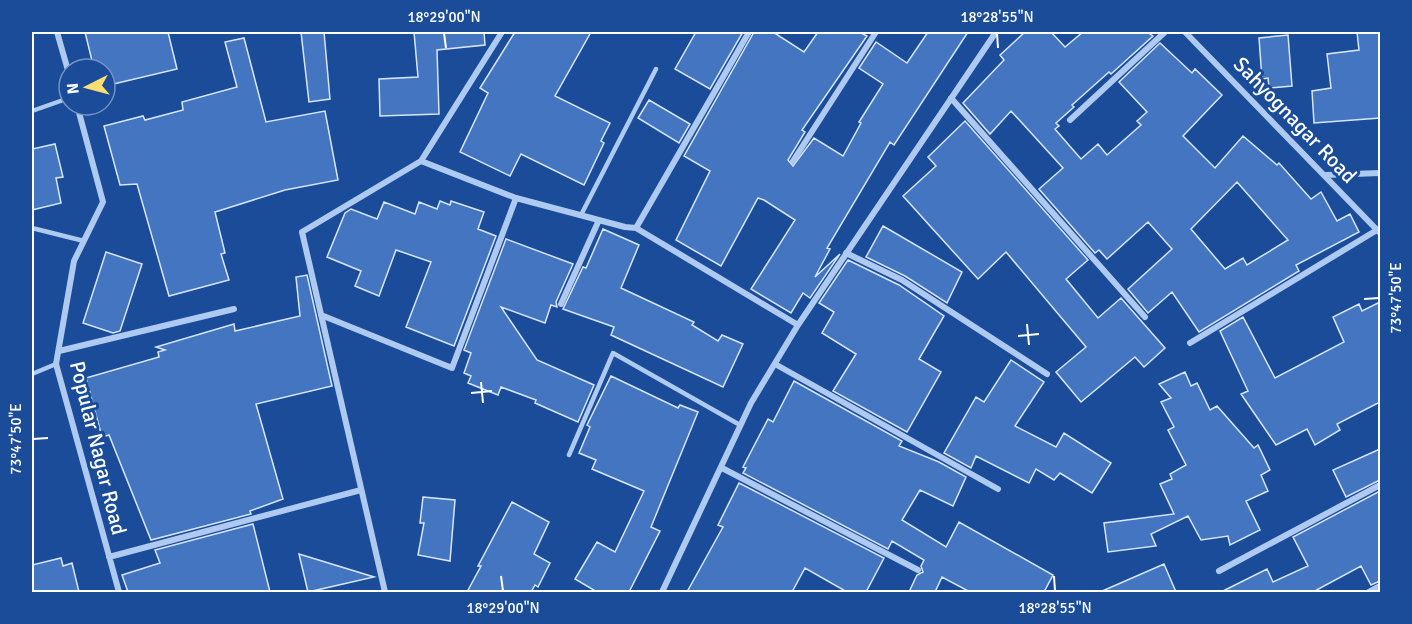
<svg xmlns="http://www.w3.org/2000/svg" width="1412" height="624" font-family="Signika,sans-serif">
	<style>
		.building { fill: #4375c1; stroke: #d7e6fc; stroke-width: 1.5; fill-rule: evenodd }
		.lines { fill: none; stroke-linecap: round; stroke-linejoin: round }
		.service { stroke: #afcaf1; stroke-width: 4.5 }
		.minor { stroke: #afcaf1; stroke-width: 6 }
		.ticks { fill: none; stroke: #fff; stroke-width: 2 }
		.labels { text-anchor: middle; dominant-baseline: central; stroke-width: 6; stroke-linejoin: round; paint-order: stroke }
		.street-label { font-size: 21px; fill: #fff; stroke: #1a4c9a }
		.neatline { fill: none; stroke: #fff; stroke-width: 2 }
		.ticks-label { font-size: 15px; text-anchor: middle; fill: #fff }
	</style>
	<rect width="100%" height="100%" fill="#1a4c9a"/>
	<path class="building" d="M85,32H168L177,69L105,86V69H94Z
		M301,32H324L330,99L309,102Z
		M414,32H484L485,45L437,50L439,114L380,116L379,79L418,77Z
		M515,32H591L555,96L610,123L601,141L604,143L584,185L521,154L510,176L460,152L488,93L480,88Z
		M696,32H743L710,89L675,69Z
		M754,32H773L804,52L818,32H859L867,36L802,130L805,132L788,160L793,166L814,138L843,156L861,123L859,122L883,84L859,68L876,42L907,63L928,32H968L894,145L890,142L827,248L830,249L815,277L840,254L810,298L803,293L791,313L751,289L795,220L764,200L758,198L721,266L676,240L710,171L684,156Z
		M1025,32H1051L1065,47L1083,32H1147L1153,36L1111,74L1109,72L1072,105L1074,107L1056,123L1059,126L1055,129L1081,159L1098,144L1107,155L1141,125L1137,121L1147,112L1119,82L1160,43L1192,73L1195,69L1222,95L1183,136L1215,168L1243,136L1277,165L1279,163L1311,199L1321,192L1337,221L1350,214L1359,232L1296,265L1299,271L1199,332L1172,292L1148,313L1128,289L1172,249L1148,222L1107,259L1099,250L1095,253L1039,189L1063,168L1011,111L990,134L963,103L1004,60L1000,55ZM1237,182L1288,240L1247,265L1243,258L1225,269L1191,229Z
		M1357,32H1380V118L1314,123L1312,91L1331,88L1327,54L1359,50Z
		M1288,35L1292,86L1269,88L1268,78L1262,79L1259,38Z
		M244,38L266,122L325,111L338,180L285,190L215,212L225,253L221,254L229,280L169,296L137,184L120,185L104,126L143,116L145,120L183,110L182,102L237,87L225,42Z
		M649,100L690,124L679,143L638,118Z
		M965,121L1088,260L1066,279L1098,318L1121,298L1165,348L1144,367L1135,357L1081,402L1056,372L1086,347L1006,252L978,279L903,196L936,166L928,157Z
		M55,144L63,177L56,178L61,203L32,210V149Z
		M440,201L450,205L451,201L484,212L478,229L496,236L454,346L406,327L431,262L396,250L379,296L355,286L361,271L327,257L345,213L351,209L377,219L384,202L415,214L419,202L437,209Z
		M883,226L962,272L947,303L905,276L866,257Z
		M603,229L639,245L621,288L694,322L692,325L718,341L722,335L743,344L723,387L611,335L614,327L563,309L583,267L586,268Z
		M506,239L573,264L556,302L557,307L551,305L545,323L501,307L537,360L594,385L578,422L535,403L536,400L501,387L498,395L468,383L471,376L464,373L471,353L464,350Z
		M106,252L142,264L120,331L113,333L83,323Z
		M848,260L899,285L944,316L919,359L941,372L907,432L833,391L856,354L822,333L834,312L819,303Z
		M307,275L332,386L256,404L283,499L250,511L251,514L151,540L109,435L102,437L86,378L159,357L158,352L165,350L156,347L234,324L235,331L300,316L296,277Z
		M1380,302V402L1337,424L1340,430L1315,445L1307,429L1276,445L1241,394L1248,391L1220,331L1243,317L1275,378L1344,342L1333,317L1359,304L1362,311Z
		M1011,360L1044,382L1015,426L1056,447L1064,433L1111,463L1092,493L1060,473L1054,480L1036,469L1029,483L976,456L971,468L944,453L976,397L984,402Z
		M1185,372L1191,386L1197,383L1210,410L1217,406L1254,448L1258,445L1270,470L1261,475L1268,491L1246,501L1260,530L1230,545L1228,536L1201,540L1188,516L1151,534L1156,546L1108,552L1104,523L1174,514L1160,484L1172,479L1170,474L1186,465L1168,430L1174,427L1161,402L1171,398L1159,384Z
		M611,376L678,408L680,405L698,412L651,527L660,531L629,592H597L575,579L597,542L615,552L644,491L592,469L596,460L579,453L590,427L587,425Z
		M794,381L902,441L899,446L939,462L966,477L953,506L920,490L902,520L946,547L959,522L1053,575L1044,592H970L942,577L935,592H909L917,575L923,572L921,566L924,560L892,541L888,549L743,473L746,468L743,467L768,419L773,422Z
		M1380,449V480L1346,497L1333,470Z
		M739,483L884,558L866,592H847L805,568L792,592H687L723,527L718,525Z
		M1380,491V581L1371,585L1361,566L1313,592H1221L1267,569L1273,582L1308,566L1293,537Z
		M423,497L455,500L450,561L418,555L424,523H420Z
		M512,502L549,522L534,554L550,563L538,587L535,585L531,592H467L481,566H478Z
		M253,524L270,592H128L122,575L160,563L155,550Z
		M299,554L374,577L308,592Z
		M61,558L63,566L72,563L79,592H32V565Z
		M1164,564L1176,592H1100Z"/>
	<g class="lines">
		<path class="service" d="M32,111L69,98
			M581,215L656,69
			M32,228L84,241
			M32,374L56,364
			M569,455L613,353L740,425"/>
		<path class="minor" d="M57,32L69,74
			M502,32L421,161L516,198L625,227L636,228L798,325
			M1185,32L1380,233
			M951,98L1145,317
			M77,105L103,202L74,261L56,364L119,592
			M1070,120L1165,32
			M793,161L876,32
			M1326,175L1380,173
			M636,228L749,32
			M846,253L902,280L1047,374
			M561,304L599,220
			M321,315L452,368L516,198
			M1190,343L1377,230
			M59,351L234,309
			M775,364L998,489
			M722,468L918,570
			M109,557L361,490
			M1219,571L1380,485
			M385,592L302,232L421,161
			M662,592L751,403L798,325L996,32
			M1369,592L1380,586"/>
	</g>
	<path class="ticks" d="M444,33L446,48M997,33L998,48M1364,299L1379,298M1027,324L1029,345M1018,336L1039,334M481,382L483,403M471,393L492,391M33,439L48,438M501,576L503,591M1054,576L1055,591"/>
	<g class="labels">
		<g class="street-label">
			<text transform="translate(1295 120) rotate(46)">Sahyognagar Road</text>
			<text transform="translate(98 448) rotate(76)">Popular Nagar Road</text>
		</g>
	</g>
	<rect width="1412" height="624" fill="none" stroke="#1a4c9a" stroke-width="66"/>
	<g transform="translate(87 87) rotate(264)"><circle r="28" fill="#1a4c9a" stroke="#7694c2" stroke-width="1.5"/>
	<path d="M0-4.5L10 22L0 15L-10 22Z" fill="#ffdc6f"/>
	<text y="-9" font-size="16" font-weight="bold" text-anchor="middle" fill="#ffffff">N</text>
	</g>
	<rect x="33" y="33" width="1346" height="558" class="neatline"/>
	<g class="ticks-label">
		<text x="444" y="22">18°29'00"N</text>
		<text x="997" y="22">18°28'55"N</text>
		<text transform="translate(1396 298) rotate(-90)" y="5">73°47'50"E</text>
		<text transform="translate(16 439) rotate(-90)" y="5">73°47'50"E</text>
		<text x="503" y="613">18°29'00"N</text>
		<text x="1055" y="613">18°28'55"N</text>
	</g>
</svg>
